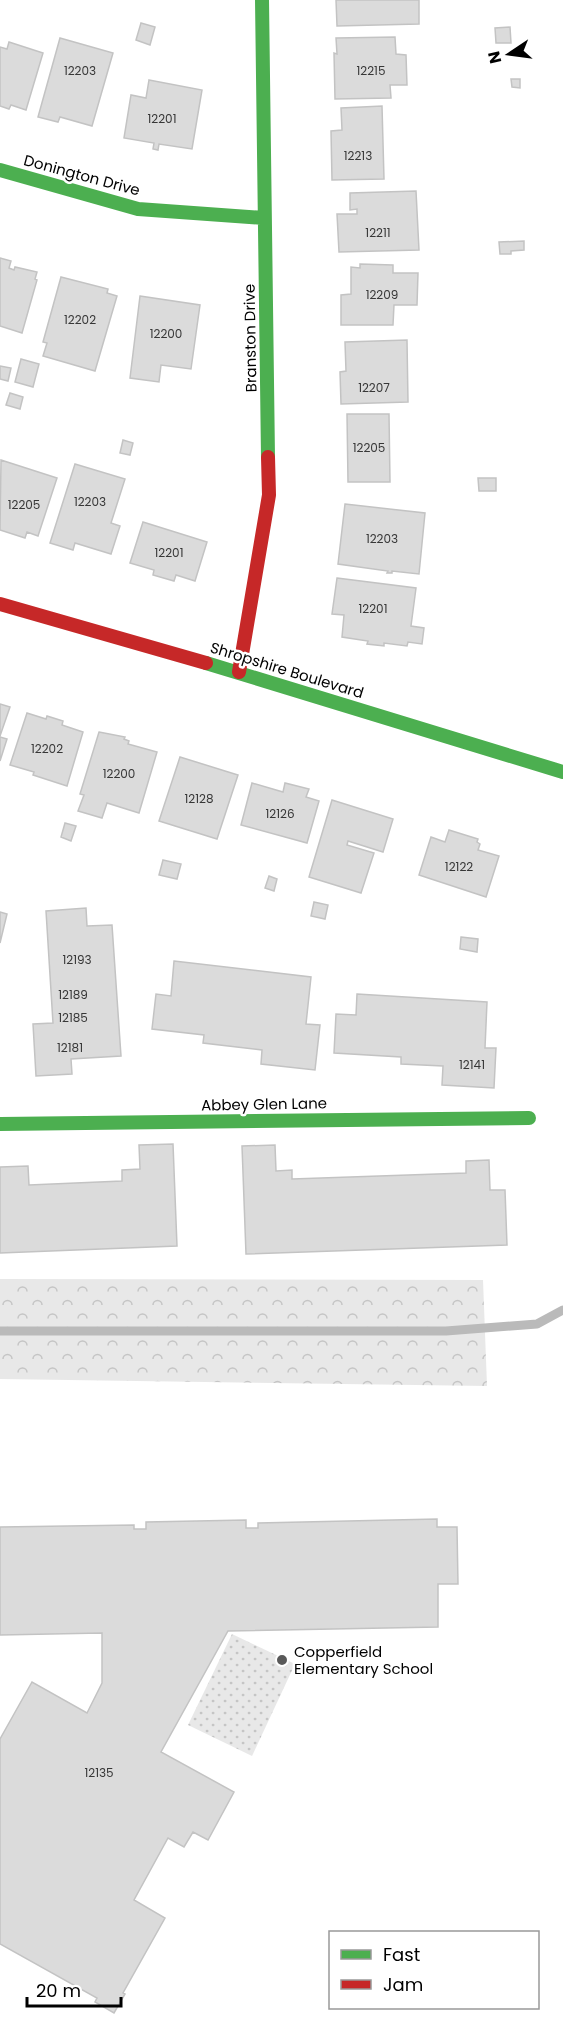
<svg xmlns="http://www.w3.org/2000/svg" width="563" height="2033" font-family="Poppins,sans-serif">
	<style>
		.forest { fill: url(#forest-crowns) }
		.park { fill: url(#park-dots) }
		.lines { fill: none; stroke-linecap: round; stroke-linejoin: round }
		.stream { stroke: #bababa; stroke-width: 9 }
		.building { fill: #dbdbdb; stroke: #c3c3c3; stroke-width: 1.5 }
		.fast { stroke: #4caf50; stroke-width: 14 }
		.jam { stroke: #c62828; stroke-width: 14 }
		.poi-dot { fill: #595959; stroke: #fff; stroke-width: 2 }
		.labels { text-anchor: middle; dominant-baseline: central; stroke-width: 5; stroke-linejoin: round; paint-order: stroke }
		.number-label { font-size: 12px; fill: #373737 }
		.street-label { font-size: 15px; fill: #000; stroke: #fff }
		.poi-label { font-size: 15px; fill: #000; stroke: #fff; text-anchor: start }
	</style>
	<defs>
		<pattern id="forest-crowns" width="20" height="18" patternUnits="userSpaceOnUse" patternTransform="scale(1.5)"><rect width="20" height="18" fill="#e8e8e8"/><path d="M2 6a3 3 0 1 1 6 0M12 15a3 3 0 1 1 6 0" fill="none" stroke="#c5c5c5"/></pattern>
		<pattern id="park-dots" width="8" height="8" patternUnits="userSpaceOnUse" patternTransform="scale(1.5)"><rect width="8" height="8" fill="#e8e8e8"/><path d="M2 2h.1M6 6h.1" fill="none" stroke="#c5c5c5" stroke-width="1.8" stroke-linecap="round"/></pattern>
	</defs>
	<rect width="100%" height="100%" fill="#fff"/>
	<path class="forest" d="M0,1279L483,1280L487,1386L0,1379Z"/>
	<path class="park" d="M232,1634L295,1664L252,1756L188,1725Z"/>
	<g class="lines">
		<path class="stream" d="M0,1331H446L537,1324L563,1310"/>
	</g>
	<path class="building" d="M336,0H419V24L337,26Z
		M141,23L155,27L150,45L136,40Z
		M510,27L511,43H496L495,28Z
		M395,37L396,54L406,55L407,85H390L391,98L335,99L334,53L337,54L336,38Z
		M60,38L113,53L92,126L60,117L58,122L38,117Z
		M9,42L43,53L26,110L11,105L9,109L0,106V47L7,49Z
		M511,79H520V88L512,87Z
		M149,80L202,90L192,149L159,144L158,150L153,149L154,143L124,138L131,95L146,98Z
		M382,106L384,179L332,180L331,131L342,130L341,108Z
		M416,191L419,250L339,252L337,214H357V209L350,210V193Z
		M524,241V250L511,251V254H500L499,242Z
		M0,258L11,261L9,268L14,270L15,267L37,272L35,279L37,280L22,333L0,326Z
		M360,264L393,265V273H418L417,305H394L393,325H341V295L351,294V267L360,268Z
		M61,277L108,289L107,293L117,296L95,371L43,356L47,343L43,342Z
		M140,296L200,305L191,369L161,365L159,382L130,378Z
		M407,340L408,402L341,404L340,372L346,371L345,342Z
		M21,359L39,364L33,387L15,382Z
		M0,366L11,368L8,381L0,379Z
		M10,393L23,397L20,409L6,405Z
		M347,414H389L390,482H348Z
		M123,440L133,443L130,455L120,453Z
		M1,460L57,478L38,536L27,532L25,538L0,530Z
		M75,464L125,479L111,523L120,526L111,554L75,543L73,550L50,543Z
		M478,478H496V491H479Z
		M345,504L425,513L419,574L392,571V573H387L388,571L338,564Z
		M143,522L207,542L195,581L176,575L174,581L153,575L154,570L130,563Z
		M337,578L416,588L411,626L424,628L422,644L408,642L407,646L384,643V646L367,644L368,641L342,637L344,615L332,614Z
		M0,704L10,707L0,736Z
		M27,713L46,719L47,716L63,721L62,725L83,732L67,786L33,775L34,772L10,765Z
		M99,732L125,737L124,739L129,741L128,744L157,752L139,813L107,803L102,818L78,811L84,795L80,794Z
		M0,737L7,739L0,761Z
		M180,757L238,775L217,839L159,821Z
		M252,783L283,792L285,783L309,789L306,797L319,801L307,843L241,825Z
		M332,800L393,819L383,852L348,841L347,845L374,853L361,893L309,877Z
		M65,823L76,826L71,841L61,837Z
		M449,830L478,839L477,842L480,844L478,850L499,856L486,897L419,875L431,837L445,842Z
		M163,860L181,864L177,879L159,875Z
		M269,876L277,879L274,891L265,888Z
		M314,902L328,905L325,919L311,916Z
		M86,908L87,926L112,925L121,1056L71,1059L72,1074L36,1076L33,1024L53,1023L46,911Z
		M0,912L7,914L0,943Z
		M461,937L478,939L477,952L460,949Z
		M174,961L311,977L306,1024L320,1025L315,1070L261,1064L262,1050L203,1043L204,1035L152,1029L156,994L171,996Z
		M357,994L487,1002L485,1048H496L494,1088L442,1085L443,1066L401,1064V1057L334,1053L336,1014L356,1015Z
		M173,1144L177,1246L0,1253V1167L28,1166L29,1185L122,1181V1170L140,1169L139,1145Z
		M275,1145L276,1171L292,1170V1179L466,1173V1161L489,1160L490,1190H505L507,1245L246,1254L242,1146Z
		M437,1519V1527H457L458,1584H438V1627L228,1631L161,1752L234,1792L208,1840L193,1832L184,1847L168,1838L134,1900L165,1918L123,1993L125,1994L114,2013L95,2002L97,1998L0,1944V1739L32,1682L87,1713L102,1683V1633L0,1635V1527L134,1525V1529H146V1522L246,1520V1528H258V1523Z"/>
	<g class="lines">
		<path class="fast" d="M262,0L268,457
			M0,170L138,209L264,218
			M206,663L563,772
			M0,1124L529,1118"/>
		<path class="jam" d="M0,604L206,663
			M239,672L269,495L268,457"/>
	</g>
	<circle class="poi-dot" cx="282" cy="1660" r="6"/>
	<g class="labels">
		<g class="number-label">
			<text x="80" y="70">12203</text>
			<text x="371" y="70">12215</text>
			<text x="162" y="118">12201</text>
			<text x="358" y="155">12213</text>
			<text x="378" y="232">12211</text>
			<text x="382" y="294">12209</text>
			<text x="80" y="319">12202</text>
			<text x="166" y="333">12200</text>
			<text x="374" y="387">12207</text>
			<text x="369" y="447">12205</text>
			<text x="90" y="501">12203</text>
			<text x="24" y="504">12205</text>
			<text x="382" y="538">12203</text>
			<text x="169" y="552">12201</text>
			<text x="373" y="608">12201</text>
			<text x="47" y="748">12202</text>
			<text x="119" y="773">12200</text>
			<text x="199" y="798">12128</text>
			<text x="280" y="813">12126</text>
			<text x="459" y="866">12122</text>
			<text x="77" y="959">12193</text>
			<text x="73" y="994">12189</text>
			<text x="73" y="1017">12185</text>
			<text x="70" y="1047">12181</text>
			<text x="472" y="1064">12141</text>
			<text x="99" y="1772">12135</text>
		</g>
		<g class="street-label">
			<text transform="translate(82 175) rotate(15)">Donington Drive</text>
			<text transform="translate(250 338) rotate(-91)">Branston Drive</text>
			<text transform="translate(287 670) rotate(17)">Shropshire Boulevard</text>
			<text transform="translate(264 1104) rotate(-1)">Abbey Glen Lane</text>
		</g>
		<g class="poi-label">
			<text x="294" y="1651">Copperfield<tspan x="294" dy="17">Elementary School</tspan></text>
		</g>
	</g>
	<rect x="329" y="1931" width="210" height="78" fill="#ffffff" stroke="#999999" stroke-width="1.5"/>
	<rect x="341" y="1950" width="30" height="9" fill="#4caf50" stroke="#999999" stroke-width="1.5"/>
	<text x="383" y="1961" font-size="18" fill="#000000">Fast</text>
	<rect x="341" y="1980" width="30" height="9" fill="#c62828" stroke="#999999" stroke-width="1.5"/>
	<text x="383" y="1991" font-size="18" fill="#000000">Jam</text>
	<g transform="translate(509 54) rotate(257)" stroke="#ffffff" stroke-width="4.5" paint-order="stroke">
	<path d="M0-4.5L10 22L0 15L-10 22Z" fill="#000000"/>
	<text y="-9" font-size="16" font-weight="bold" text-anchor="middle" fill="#000000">N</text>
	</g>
	<path d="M27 1997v9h94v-9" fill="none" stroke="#000000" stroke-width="3"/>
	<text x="36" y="1997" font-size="18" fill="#000000" stroke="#ffffff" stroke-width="4.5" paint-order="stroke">20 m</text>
</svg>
